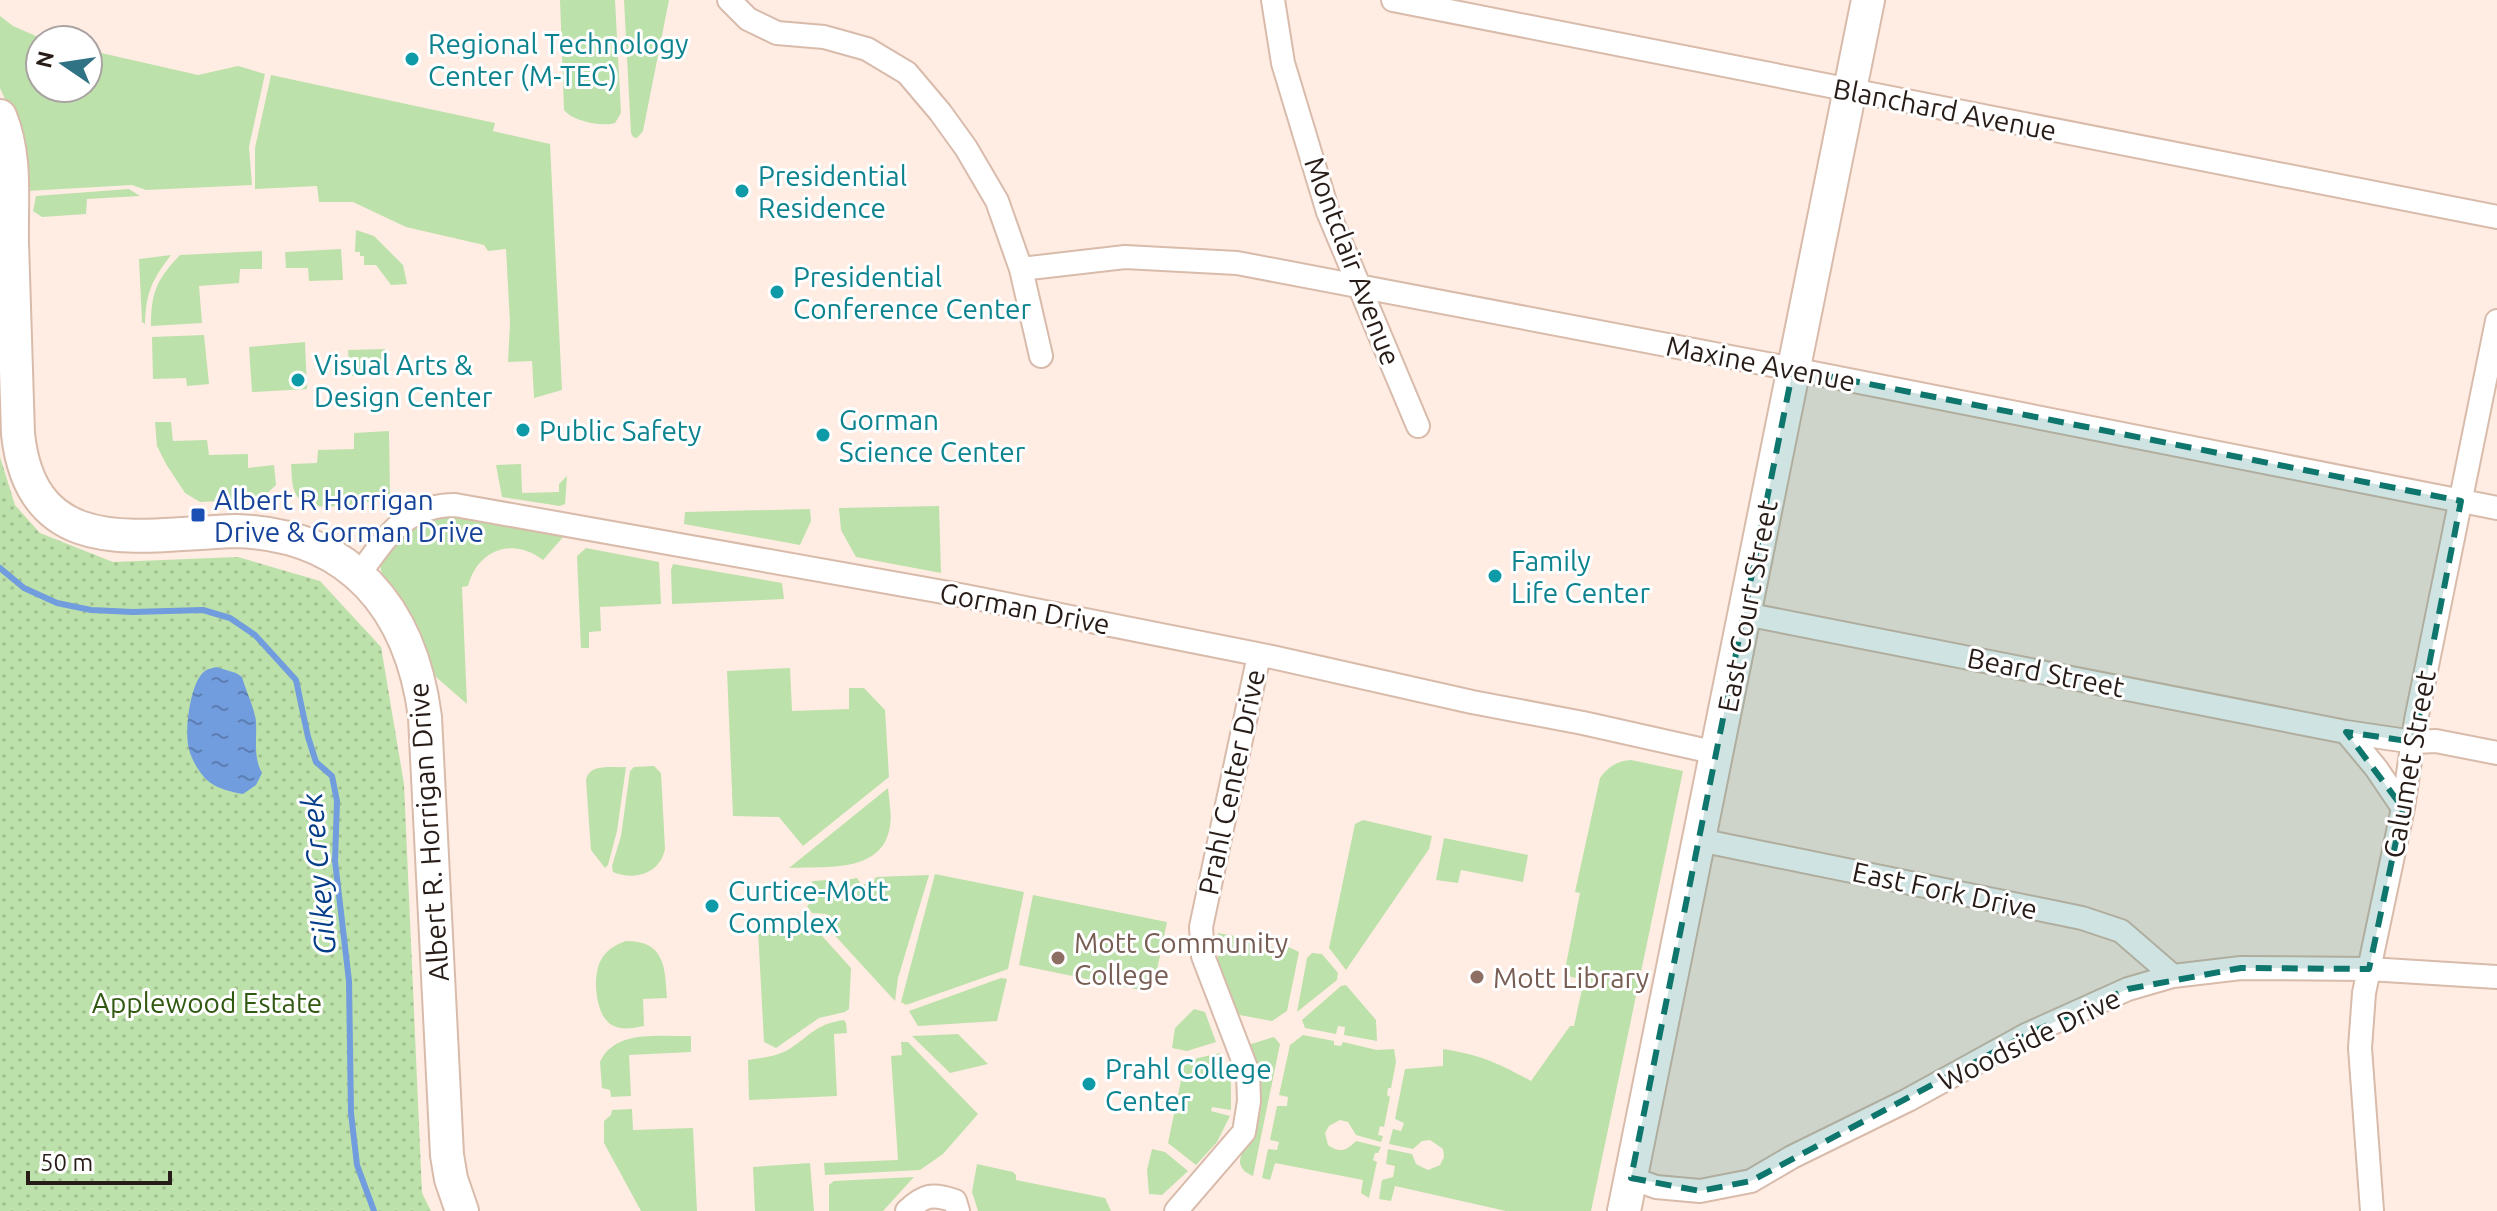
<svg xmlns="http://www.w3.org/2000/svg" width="2497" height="1211" font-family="Ubuntu,sans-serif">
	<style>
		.grass { fill: #bde1aa }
		.park { fill: url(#park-dots) }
		.water { fill: url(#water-ripples) }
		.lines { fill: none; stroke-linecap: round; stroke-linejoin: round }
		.stream { stroke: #719cdd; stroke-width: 6 }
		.street-casing { stroke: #d8bbab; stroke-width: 26 }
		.secondary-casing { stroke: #d8bbab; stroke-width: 36 }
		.street { stroke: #fff; stroke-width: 22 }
		.secondary { stroke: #fff; stroke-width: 32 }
		.marked { fill: #0f766e; fill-opacity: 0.2; stroke: #0f766e; stroke-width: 6; stroke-dasharray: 16 10; stroke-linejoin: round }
		.culture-dot { fill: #0f9aa8; stroke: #fff; stroke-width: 3 }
		.transit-dot { fill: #1a4fb4; stroke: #fff; stroke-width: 3 }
		.education-dot { fill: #8d6e63; stroke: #fff; stroke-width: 3 }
		.labels { text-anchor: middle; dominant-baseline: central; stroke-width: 6; stroke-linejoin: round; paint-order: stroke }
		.culture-label { font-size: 28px; fill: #0d838f; stroke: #fff; text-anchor: start }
		.street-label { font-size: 28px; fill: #271c17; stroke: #fff }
		.transit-label { font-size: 28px; fill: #164399; stroke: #fff; text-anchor: start }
		.education-label { font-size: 28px; fill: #785e54; stroke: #fff; text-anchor: start }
		.park-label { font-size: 28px; fill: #315911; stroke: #fff }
		.water-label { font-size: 30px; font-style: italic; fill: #033d88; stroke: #fff }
	</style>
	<defs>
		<pattern id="park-dots" width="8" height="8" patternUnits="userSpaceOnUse" patternTransform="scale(2)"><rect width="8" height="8" fill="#bde1aa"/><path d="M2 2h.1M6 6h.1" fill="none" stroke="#a2c092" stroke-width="1.8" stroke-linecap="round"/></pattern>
		<pattern id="water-ripples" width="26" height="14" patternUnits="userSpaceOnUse" patternTransform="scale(2)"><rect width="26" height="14" fill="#719cdd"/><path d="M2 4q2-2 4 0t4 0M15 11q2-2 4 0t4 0" fill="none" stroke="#5d7eb2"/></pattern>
	</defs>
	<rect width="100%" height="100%" fill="#ffece3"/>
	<path class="grass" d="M560,0H615L621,113L615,123C602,127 572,121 564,110Z
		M624,0H669L643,131L637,138L633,137L631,133Z
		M0,16L13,26L45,40H40V88H88V50L198,75L238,66L265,74L249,147L252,185L146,190L132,185L27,191L20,132L0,88Z
		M271,75L495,123L493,131L550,144L562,390L534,398L532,361L508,362L510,323L506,249L488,251L484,245L406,227L353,202H319L317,186L255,189V148Z
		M129,189L140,196L87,199L86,214L42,217L33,211L36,196Z
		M356,230L374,236L403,265L407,284L391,285L376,265H364V256H360V252H355Z
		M341,249L343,280L309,281L308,268H286L285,252Z
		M262,251V269H240L239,283L199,286L202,323L151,326C151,292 157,279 180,255Z
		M171,255C152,280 146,292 145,324L142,322L139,259Z
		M204,335L209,384L187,386L186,378L153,379L152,337Z
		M305,342L307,389L252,392L249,347Z
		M385,349L387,375L350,376L348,350Z
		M155,422H171L173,441L207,440L209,455L248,454V468L274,465L276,485L261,499L200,502L185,493L166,464L157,446Z
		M389,431L390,494L385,499C364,502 309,516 297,496C291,488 292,474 291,464L317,463L318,450L354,449V433Z
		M521,464L522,493L559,492V484L567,476L565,504L560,506L502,497L496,465Z
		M939,506L941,573L856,557L841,530L839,508Z
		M810,509L811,521L800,545L684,524L685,512Z
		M460,515L564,536L543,560C513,537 478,549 468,586L462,587L467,704L436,677L420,633L382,576L380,564C408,525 412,519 460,515Z
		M586,548L659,562L661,604L600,607L601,631L589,632V648H581L577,556Z
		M673,564L782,583L784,599L672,604L671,570Z
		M790,668L792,711L849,709V688H864L885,710L889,777L803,846L779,817L733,816L727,671Z
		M1631,760L1683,771L1591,1211H1506L1395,1186L1391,1201L1379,1199L1382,1180L1393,1177L1395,1166L1386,1164L1388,1149L1412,1154L1416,1164L1428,1170L1440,1165L1444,1157L1443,1149L1430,1140L1422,1141L1413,1149L1389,1144L1393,1129L1401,1131L1404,1123L1395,1119L1405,1069L1443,1066V1049C1481,1055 1498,1063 1531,1081L1570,1026H1574L1584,980L1564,975L1580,893L1575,892L1600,778C1609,766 1617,761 1631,760Z
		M654,766L661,773L665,849C660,874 634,881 613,872L612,866L621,836L630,771L634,767Z
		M626,767L617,831L608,865L605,868L591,850L586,780C590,763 611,768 626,767Z
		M888,788C889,800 892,814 890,826C883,874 826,866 789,868Z
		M1363,820L1432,836L1429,849L1346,970L1329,948L1355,824Z
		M1444,838L1528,855L1523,882L1461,870L1458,883L1436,880Z
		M935,874L1024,892L1008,969L906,1005L901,1002Z
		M929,875L898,978L895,1001L827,927V914L812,913L807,906L814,899V893L807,888L813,881L827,880L830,885L836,887L843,883L845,880L857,878L861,884H872L876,877Z
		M1033,895L1167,922L1154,984L1145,991L1019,965Z
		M815,928L851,968L849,1009L845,1012L819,1018L776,1048L764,1042L758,930Z
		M1218,933L1262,941L1264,945L1276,948L1280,943L1299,952L1287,1011L1272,1021L1234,1014L1218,965Z
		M626,941C665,941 665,967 667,998L643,999L644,1026C633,1028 623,1031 612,1025C595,1016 592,975 601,960C606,950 615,945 626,941Z
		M1312,953L1322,954L1338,973L1337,980L1297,1012L1307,958Z
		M1001,978L1007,979L997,1021L918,1026L909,1011Z
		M1346,985L1376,1020L1377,1041L1344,1035L1345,1027L1338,1026L1336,1034L1305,1028L1302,1020L1341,986Z
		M1194,1009L1205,1012L1216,1042L1187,1051L1172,1048L1175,1028Z
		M844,1020L846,1023L847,1033L834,1034L837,1096L749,1100L748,1060C761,1058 773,1057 786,1051C810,1037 814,1024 844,1020Z
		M958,1034L988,1064L950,1073L912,1036Z
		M1303,1035L1334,1041V1045L1341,1046L1343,1042L1377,1050L1394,1049L1396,1062L1391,1088H1388L1387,1095L1390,1097L1384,1127L1380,1126L1378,1135L1383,1136L1381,1142L1356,1135L1348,1122L1340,1120L1329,1126L1325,1133L1328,1145C1340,1154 1347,1150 1356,1141L1381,1147L1378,1153H1375L1373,1160L1377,1162L1369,1198L1361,1193L1363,1180L1275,1163L1270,1180L1262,1178L1268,1149L1277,1150L1279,1142L1270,1140L1277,1106H1287L1288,1097L1279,1095L1290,1045Z
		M691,1036V1052L629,1055L631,1096L611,1097L610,1090L602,1088L600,1062C615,1029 660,1037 691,1036Z
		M1274,1037L1280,1044L1253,1176C1247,1173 1242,1171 1240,1163C1239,1154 1250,1142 1253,1133C1264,1105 1260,1071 1248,1045Z
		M901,1042H908L978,1114L943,1154L920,1170L825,1175L824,1163L898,1160L891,1056L902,1055Z
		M1220,1053L1231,1082V1110L1212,1107L1211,1111L1230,1116L1217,1142L1196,1165L1168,1143L1185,1061Z
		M632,1109L633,1130L693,1128L697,1211H641L604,1143V1121L611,1115L612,1110Z
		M1152,1149L1165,1152L1188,1171L1162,1195L1149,1194L1147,1170Z
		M810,1163L814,1211H755L753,1167Z
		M977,1164L1013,1172L1016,1175V1180L1105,1198L1111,1211H978L972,1192Z
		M914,1177L883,1211H829V1185L834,1181Z"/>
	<path class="park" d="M0,457L15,505L40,533L113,562L238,557L320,581L381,647L404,784L422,1193L431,1211H0Z"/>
	<path class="water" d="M216,667L236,673L242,677C246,691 254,707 256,721C257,739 253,757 262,773L256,785L243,794C231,792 218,789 208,781C200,774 191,759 189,749C184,733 190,681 205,671C207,669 213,668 216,667Z"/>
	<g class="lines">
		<path class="stream" d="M0,568L24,588L57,603L91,610L133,612L203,610L230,618L255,635L296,680L308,737L316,762L332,776L337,801L335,861L349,981L351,1113L357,1165L374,1211"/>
		<g class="street-casing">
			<path id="street" d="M729,0L748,19L777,33L824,37L867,49L907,73L940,112L966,148L997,201L1021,269L1041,356
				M1273,0L1283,63L1328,212L1418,426
				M1393,0L2497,217
				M1021,269L1125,257L1237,263L1793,369L2497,508
				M358,576C385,539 404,505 455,505L960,595L1272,657L1472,702L1583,723L1717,753
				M1745,614L2346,732L2414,742L2436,741L2497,753
				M2346,732L2376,768L2403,808
				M1699,840L2082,918L2121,931L2173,976
				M1631,1178L1656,1187L1700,1191L1751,1181L1792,1157L1908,1100L2028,1034L2128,989L2173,976L2241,968L2369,969L2497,977
				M907,1211C924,1195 932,1193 955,1201L958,1211
				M1176,1211L1244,1132L1249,1101L1248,1073L1203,956L1201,927L1259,655
				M2372,1211L2360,1048L2364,993L2403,808L2416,720L2497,321"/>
		</g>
		<g class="secondary-casing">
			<path id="secondary" d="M0,116C17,157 11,200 12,243C14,307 16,370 18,434C32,563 142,534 236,531C351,534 411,609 425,717L447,1155L451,1179L462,1211
				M1624,1211L1868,0"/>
		</g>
		<use href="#street" class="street"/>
		<use href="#secondary" class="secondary"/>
	</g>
	<path class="marked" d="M1793,369L2461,501L2414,742L2346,732L2403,808L2369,969L2241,968L2128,989L2028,1034L1751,1181L1700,1191L1631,1178Z"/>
	<g class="culture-dot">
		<circle cx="412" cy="59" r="8"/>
		<circle cx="742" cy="191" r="8"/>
		<circle cx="777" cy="292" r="8"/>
		<circle cx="298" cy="380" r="8"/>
		<circle cx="523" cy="430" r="8"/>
		<circle cx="823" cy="435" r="8"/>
		<circle cx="1495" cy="576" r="8"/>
		<circle cx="712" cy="906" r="8"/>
		<circle cx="1089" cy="1084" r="8"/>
	</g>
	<rect class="transit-dot" x="190" y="507" width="16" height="16" rx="4"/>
	<g class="education-dot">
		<circle cx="1058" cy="958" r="8"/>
		<circle cx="1477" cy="977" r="8"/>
	</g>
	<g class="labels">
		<g class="culture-label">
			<text x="428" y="43">Regional Technology<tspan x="428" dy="32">Center (M-TEC)</tspan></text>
			<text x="758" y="175">Presidential<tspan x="758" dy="32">Residence</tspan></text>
			<text x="793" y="276">Presidential<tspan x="793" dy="32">Conference Center</tspan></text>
			<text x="314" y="364">Visual Arts &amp;<tspan x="314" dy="32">Design Center</tspan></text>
			<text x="839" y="419">Gorman<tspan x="839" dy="32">Science Center</tspan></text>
			<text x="539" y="430">Public Safety</text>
			<text x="1511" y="560">Family<tspan x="1511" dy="32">Life Center</tspan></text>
			<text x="728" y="890">Curtice-Mott<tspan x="728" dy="32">Complex</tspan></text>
			<text x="1105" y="1068">Prahl College<tspan x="1105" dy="32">Center</tspan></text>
		</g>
		<g class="street-label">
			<text transform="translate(1945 109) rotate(11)">Blanchard Avenue</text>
			<text transform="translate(1353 261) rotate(69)">Montclair Avenue</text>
			<text transform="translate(1761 363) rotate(11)">Maxine Avenue</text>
			<text transform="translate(1747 606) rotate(-79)">East Court Street</text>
			<text transform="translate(1025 608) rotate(11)">Gorman Drive</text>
			<text transform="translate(2046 672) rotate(11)">Beard Street</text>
			<text transform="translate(2409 764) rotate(-80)">Calumet Street</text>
			<text transform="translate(1231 782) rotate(-78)">Prahl Center Drive</text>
			<text transform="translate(428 832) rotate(-94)">Albert R. Horrigan Drive</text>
			<text transform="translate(1945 890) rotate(12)">East Fork Drive</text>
			<text transform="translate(2029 1039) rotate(-26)">Woodside Drive</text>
		</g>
		<g class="transit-label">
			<text x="214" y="499">Albert R Horrigan<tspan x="214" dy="32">Drive &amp; Gorman Drive</tspan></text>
		</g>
		<g class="education-label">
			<text x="1074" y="942">Mott Community<tspan x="1074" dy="32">College</tspan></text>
			<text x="1493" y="977">Mott Library</text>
		</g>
		<g class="park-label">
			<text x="207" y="1002">Applewood Estate</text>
		</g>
		<g class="water-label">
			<text transform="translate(318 874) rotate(-95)">Gilkey Creek</text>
		</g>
	</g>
	<g transform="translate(64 64) rotate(283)"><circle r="38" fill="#ffffff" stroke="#a9a4a2" stroke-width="2"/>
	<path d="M0-6L14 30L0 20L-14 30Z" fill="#307384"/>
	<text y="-12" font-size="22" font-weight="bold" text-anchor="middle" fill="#271c17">N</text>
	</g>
	<path d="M28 1171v12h142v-12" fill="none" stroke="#271c17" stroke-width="4"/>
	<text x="40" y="1171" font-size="24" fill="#271c17" stroke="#ffffff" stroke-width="6" paint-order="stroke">50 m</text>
</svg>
